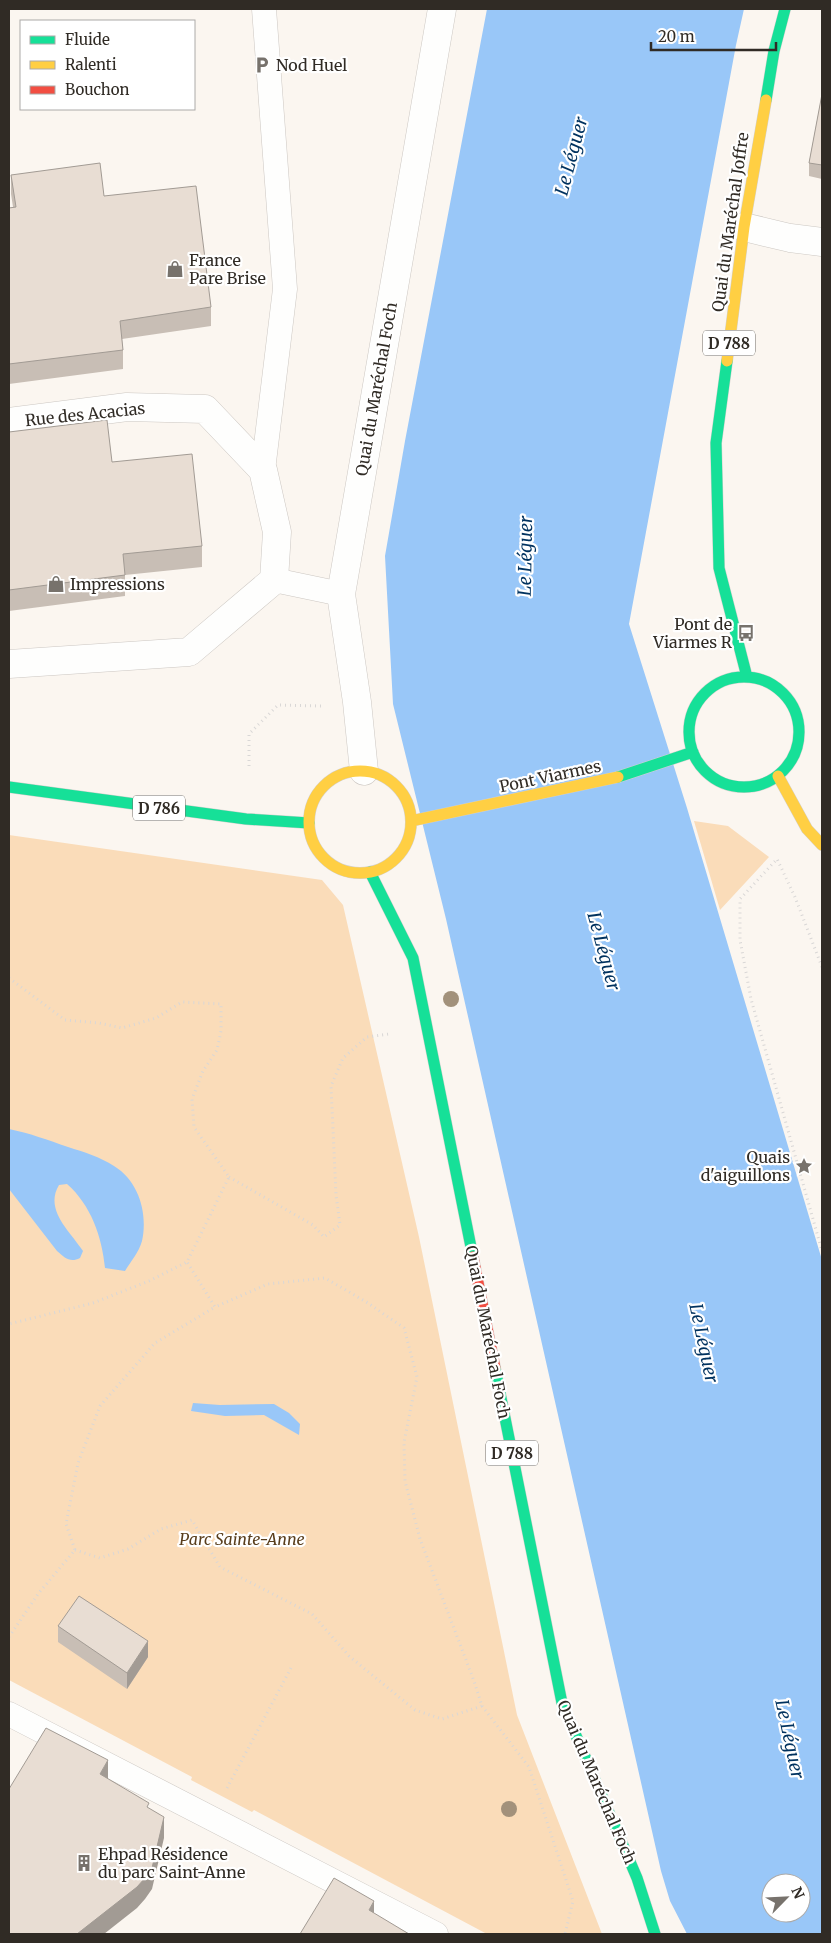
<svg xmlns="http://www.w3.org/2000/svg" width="831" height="1943" font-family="Merriweather,serif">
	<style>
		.green { fill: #fadcb9 }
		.water { fill: #99c7f8; fill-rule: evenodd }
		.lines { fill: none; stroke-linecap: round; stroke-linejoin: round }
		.lane-casing { stroke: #ccc7c2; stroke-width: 25 }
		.street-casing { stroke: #ccc7c2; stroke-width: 29 }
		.fast-casing { stroke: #d4d1ce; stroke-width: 12 }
		.slow-casing { stroke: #d4d1ce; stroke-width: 12 }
		.jam-casing { stroke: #d4d1ce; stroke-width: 12 }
		.path { stroke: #d9d7d6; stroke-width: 3; stroke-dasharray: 1 4; stroke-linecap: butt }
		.lane { stroke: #fefefd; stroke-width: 24 }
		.street { stroke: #fefefd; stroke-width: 28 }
		.fast { stroke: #16e098; stroke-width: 11 }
		.slow { stroke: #ffcf43; stroke-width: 11 }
		.jam { stroke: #f24e42; stroke-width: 11 }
		.tree { fill: #a2917b }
		.wall { fill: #c8beb5 }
		.shaded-wall { fill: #a29b94 }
		.building { fill: #e8ddd3; stroke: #a29b94 }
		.labels { text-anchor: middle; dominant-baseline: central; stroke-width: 4.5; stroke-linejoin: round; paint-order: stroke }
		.shield { fill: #fff; stroke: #6e6b66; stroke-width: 1 }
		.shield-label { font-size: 15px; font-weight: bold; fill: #302b25 }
		.poi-label { font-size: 16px; fill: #302b25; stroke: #fff; text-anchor: start }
		.street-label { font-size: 16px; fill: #302b25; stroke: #fff }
		.park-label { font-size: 16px; font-style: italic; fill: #593e1c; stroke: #fff }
		.water-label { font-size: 18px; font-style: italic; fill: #00325f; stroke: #fff }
	</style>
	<rect width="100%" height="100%" fill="#fbf6f0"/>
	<path class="green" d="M694,821L728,826L769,857L720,910Z
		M9,835L322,880L343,905L419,1237L517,1715L602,1934H487L254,1810L252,1812L191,1780L192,1777L9,1680Z"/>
	<path class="water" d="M487,9H744L736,45L629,624L687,808L822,1260V1934H687L670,1901L661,1871L446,919L393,704L385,556L405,441ZM771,1883H801V1913H771Z
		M9,1129C29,1133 48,1140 68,1147C84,1152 100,1157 114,1166C139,1181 148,1214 142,1241C139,1252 131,1261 125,1271L105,1268C102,1237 91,1205 67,1184L59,1185C44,1210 70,1231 83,1251L80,1258C70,1263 65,1258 57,1251L9,1189Z
		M193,1403L220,1405L274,1404L289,1413L300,1424L299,1435L264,1415L225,1416L191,1411Z"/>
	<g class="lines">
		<g class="lane-casing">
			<path id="lane" d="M263,470L285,289L264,9
				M274,580L341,594
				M9,1714L436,1934"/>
		</g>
		<g class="street-casing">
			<path id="street" d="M744,227L790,238L822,242
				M9,422L127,407L205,409L263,470L277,532L274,580L189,652L9,664
				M364,771L357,702L341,594L442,9"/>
		</g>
		<g class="fast-casing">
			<path id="fast" d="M766,100L774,51L785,9
				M727,361L716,443L719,568L747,677
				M689 732a55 55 0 1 1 110 0a55 55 0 1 1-110 0Z
				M618,777L693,752
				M9,787L246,819L309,823
				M370,872L413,958L473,1257
				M495,1368L562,1703L637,1878L655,1934"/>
		</g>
		<g class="slow-casing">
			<path id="slow" d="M727,361L744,227L766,100
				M309 822a51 51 0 1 1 102 0a51 51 0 1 1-102 0Z
				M778,776L807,829L822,845
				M411,821L618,777"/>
		</g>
		<g class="jam-casing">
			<path id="jam" d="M473,1257L495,1368"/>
		</g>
		<path class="path" d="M249,766V734L278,705L321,706
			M822,967L795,897L777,859L740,899V940L751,999L822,1251
			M9,978L65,1020L99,1023L122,1028L156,1018L182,1002L221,1004V1031L217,1050L203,1071L192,1099L194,1127L229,1177L187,1262L149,1281L93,1303L9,1324
			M229,1177L313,1225L324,1237L340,1225L336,1195L331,1086L343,1058L367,1037L389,1034
			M75,1550L100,1558L128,1549L161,1529L192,1520L220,1567L312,1614L349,1656L415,1710L442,1719L482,1706L474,1681L420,1539L405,1481L404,1442L417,1377L404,1328L368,1303L325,1278L268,1284L215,1307L187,1262
			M9,1637L38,1594L75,1550L66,1524L78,1463L100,1406L155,1343L215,1307
			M482,1706L529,1767L573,1901L565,1934
			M227,1788L292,1666"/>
		<use href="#lane" class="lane"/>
		<use href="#street" class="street"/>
		<use href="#fast" class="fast"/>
		<use href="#slow" class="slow"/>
		<use href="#jam" class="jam"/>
	</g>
	<g class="tree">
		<circle cx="451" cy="999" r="8"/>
		<circle cx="509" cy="1809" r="8"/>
	</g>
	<path class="wall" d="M822,94V179L809,176V163Z
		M11,175L104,196L211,307V326L122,339L123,350V369L9,384V208L13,207L11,194Z
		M9,432L112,462L202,546V567L125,575V596L9,611Z
		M58,1626L148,1657L127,1689L58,1642Z"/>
	<path class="shaded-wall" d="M148,1641V1657L127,1689V1673Z
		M108,1760V1781L100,1774Z
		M164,1817V1838L152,1889L145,1899L137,1908L104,1934H77Z
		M374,1901V1922L369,1910Z"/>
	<path class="building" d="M822,94V165L809,163Z
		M100,163L104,196L196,186L211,307L120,321L123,350L9,364V208L16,207L11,175Z
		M107,420L112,462L192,454L202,546L123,554L125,575L9,590V432Z
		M79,1596L148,1641L127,1673L58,1626Z
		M46,1728L108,1760L100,1774L149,1803L147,1807L164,1817L152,1868L145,1878L137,1887L77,1934H9V1789Z
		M334,1878L374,1901L369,1910L409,1934H300Z"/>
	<defs>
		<g id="parking-bare" transform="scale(1.35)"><path d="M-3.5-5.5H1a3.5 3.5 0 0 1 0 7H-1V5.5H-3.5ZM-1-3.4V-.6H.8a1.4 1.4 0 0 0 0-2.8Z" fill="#77726c" stroke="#fff" stroke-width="2.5" paint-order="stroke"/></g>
		<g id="shop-bare" transform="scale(1.35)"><path d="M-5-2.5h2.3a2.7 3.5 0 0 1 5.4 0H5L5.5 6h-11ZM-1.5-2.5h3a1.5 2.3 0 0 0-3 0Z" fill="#77726c" stroke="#fff" stroke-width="2.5" paint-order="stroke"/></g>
		<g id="bus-bare" transform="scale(1.35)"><path d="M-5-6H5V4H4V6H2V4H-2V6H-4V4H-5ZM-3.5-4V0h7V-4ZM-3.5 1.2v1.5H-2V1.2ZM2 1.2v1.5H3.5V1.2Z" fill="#77726c" stroke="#fff" stroke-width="2.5" paint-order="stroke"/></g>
		<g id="sight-bare" transform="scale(1.35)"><path d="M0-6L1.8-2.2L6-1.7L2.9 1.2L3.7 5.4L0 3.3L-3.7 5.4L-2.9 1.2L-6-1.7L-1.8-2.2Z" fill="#77726c" stroke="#fff" stroke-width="2.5" paint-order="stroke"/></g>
		<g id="building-bare" transform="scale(1.35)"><path d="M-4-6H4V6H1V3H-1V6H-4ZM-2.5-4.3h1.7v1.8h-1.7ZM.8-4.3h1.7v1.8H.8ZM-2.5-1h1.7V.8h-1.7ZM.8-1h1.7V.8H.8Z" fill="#77726c" stroke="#fff" stroke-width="2.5" paint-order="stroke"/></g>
	</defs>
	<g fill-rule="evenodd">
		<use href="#parking-bare" x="262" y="65"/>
		<use href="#shop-bare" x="175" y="269"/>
		<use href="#shop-bare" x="56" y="584"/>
		<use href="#bus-bare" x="746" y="633"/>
		<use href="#sight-bare" x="804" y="1166"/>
		<use href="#building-bare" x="84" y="1863"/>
	</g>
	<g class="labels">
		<g class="shield">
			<rect x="703" y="330.5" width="52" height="25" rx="4"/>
			<rect x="133" y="795.5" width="52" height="25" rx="4"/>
			<rect x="486" y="1440.5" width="52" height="25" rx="4"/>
		</g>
		<g class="shield-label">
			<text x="729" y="343">D 788</text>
			<text x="159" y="808">D 786</text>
			<text x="512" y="1453">D 788</text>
		</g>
		<g class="poi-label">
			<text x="276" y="65">Nod Huel</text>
			<text x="189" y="260">France<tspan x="189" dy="18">Pare Brise</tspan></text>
			<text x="70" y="584">Impressions</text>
			<text x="732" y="624" text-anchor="end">Pont de<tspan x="732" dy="18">Viarmes R</tspan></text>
			<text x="790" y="1157" text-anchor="end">Quais<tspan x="790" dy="18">d'aiguillons</tspan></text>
			<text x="98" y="1854">Ehpad Résidence<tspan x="98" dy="18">du parc Saint-Anne</tspan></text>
		</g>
		<g class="street-label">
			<text transform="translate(730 222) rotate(-82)">Quai du Maréchal Joffre</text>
			<text transform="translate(376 389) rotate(-80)">Quai du Maréchal Foch</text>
			<text transform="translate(85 414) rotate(-6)">Rue des Acacias</text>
			<text transform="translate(550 776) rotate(-12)">Pont Viarmes</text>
			<text transform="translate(488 1332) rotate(79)">Quai du Maréchal Foch</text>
			<text transform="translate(597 1782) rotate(67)">Quai du Maréchal Foch</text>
		</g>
		<g class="park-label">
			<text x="242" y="1539">Parc Sainte-Anne</text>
		</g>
		<g class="water-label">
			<text transform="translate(571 156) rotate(-75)">Le Léguer</text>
			<text transform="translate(525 556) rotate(-89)">Le Léguer</text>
			<text transform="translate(604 951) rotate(75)">Le Léguer</text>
			<text transform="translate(704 1343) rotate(78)">Le Léguer</text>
			<text transform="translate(790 1739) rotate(78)">Le Léguer</text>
		</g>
	</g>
	<rect width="831" height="1943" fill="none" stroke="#302b25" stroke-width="20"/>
	<rect x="20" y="20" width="175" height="90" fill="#ffffff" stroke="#acaaa8"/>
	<rect x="30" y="36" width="25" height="8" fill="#16e098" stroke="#acaaa8"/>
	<text x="65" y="45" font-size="15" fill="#302b25">Fluide</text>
	<rect x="30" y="61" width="25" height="8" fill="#ffcf43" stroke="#acaaa8"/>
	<text x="65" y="70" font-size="15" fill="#302b25">Ralenti</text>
	<rect x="30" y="86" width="25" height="8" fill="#f24e42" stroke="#acaaa8"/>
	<text x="65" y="95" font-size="15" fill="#302b25">Bouchon</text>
	<g transform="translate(786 1898) rotate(66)"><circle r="24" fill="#ffffff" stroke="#acaaa8"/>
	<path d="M0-4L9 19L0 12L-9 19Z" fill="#77726c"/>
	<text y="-8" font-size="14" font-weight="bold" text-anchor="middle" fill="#302b25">N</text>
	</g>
	<path d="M651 42v8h125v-8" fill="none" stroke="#302b25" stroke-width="2.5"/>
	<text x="658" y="42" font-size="15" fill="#302b25" stroke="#ffffff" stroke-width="4" paint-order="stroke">20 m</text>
</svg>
